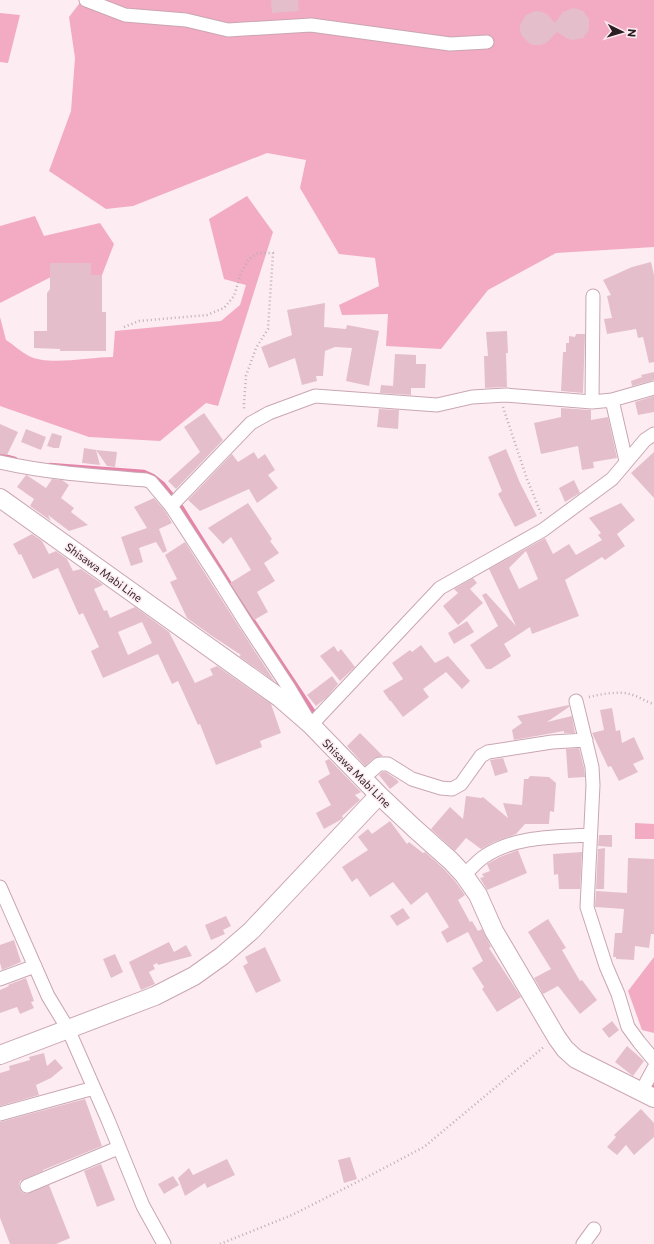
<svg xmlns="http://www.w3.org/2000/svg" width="654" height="1244" font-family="Commissioner,sans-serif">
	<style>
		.green { fill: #f3aac3 }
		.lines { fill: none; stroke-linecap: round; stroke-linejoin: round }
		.stream { stroke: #e683a8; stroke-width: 4.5 }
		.building { fill: #e4bfcb; fill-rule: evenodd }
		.street-casing { stroke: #caa6b2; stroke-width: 15 }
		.secondary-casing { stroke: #caa6b2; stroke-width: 20 }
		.path { stroke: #beafb4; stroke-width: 2.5; stroke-dasharray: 1 3; stroke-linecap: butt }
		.street { stroke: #fff; stroke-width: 13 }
		.secondary { stroke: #fff; stroke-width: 18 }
		.labels { text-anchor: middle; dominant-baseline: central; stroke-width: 3.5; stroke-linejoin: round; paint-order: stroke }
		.street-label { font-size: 11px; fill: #2c1e23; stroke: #fdedf2 }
	</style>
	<rect width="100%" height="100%" fill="#fdedf2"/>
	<path class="green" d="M82,0H654V247L556,253L488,290L441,349L386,346L388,314L342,315L339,305L379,286L375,258L339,254L300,188L306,160L267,153L133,206L106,209L49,171L71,111L75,58L69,17Z
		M0,13L20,15L8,63L0,62Z
		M247,196L273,232L218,406L206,403L160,441L89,437L0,406V317L6,340C14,345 21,352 29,356C48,366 90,357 113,357L115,331L221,321L240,305L246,285L224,279L209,219Z
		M35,216L44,236L100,223L114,244L102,275H91V263H51V277L0,303V226Z
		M635,823L654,824V839H635Z
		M654,957V1033L642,1030L628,991Z"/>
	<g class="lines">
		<path class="stream" d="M0,455L15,459
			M50,465L144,472L153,476L163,484L182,508L252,619L317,717
			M653,1087L654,1088"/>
	</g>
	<path class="building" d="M271,0H298L299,11L272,13Z
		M573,8L578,9L583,11L589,19V30L583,38L573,40L568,39L557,32L546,43L541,45H535L530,44L522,36L520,31V25L526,15L536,11L542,12L547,14L555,23L563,12Z
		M651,262L654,275V362L649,363L643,337L638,338L636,329L607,334L604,319L612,318L607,296L611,295L603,280L632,267Z
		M50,263H91V275H102V312H106V351H60V349L34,348V331H47V293L50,289Z
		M325,303L324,327L346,329L347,325L379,331L369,386L346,381L352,348L335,347L325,351L323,376H316L317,381L302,385L295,358L269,368L261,347L292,335L287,310Z
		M507,331L508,353H506L507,387L485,388L484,356H488L486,332Z
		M576,334H585L583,393L561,391L563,352H566V343H569V336L575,337Z
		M395,354L416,355V364H426L425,388H411V395L380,393L381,385L393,386Z
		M654,372V380L632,386L631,381L642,377L641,375Z
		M654,396V412L638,415L635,402Z
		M561,408L591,410V420L608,417L617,458L593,462L594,468L582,470L578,446L541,454L534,423L561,417Z
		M379,409L399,410L398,429L377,427Z
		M204,413L223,440L176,489L168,481L200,452L184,427Z
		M0,424L18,432L7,455L0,454Z
		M26,429L46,437L41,450L21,442Z
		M52,433L62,436L59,448H54L47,446Z
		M84,448L96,450L100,465L82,463Z
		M506,449L520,483L537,516L515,527L498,494L502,491L488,457Z
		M96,450L117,452L115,467L107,466Z
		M254,452L258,459L265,454L275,470L268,475L278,488L257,503L249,489L200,511L188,500L232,454L238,462Z
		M654,452V498L631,473Z
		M26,475L28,476L46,488L52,479L62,480L69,485L61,498L74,508L71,512L88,525L69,531L48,515L51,521L30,506L34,499L17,487Z
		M574,480L580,493L565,502L559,488Z
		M154,498L165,511L172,523L159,529L167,551L163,553L156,542L139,548L143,562L131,566L121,537L147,528L134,507Z
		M248,503L272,539L270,541L279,553L264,563L275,581L257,592L268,612L254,620L230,583L251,570L231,537L223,544L208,528Z
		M621,503L635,520L617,534L625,546L605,560L602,557L565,580L579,616L532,634L530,627L504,644L511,656L491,669H486L470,645L498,626L482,595L486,593L516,626L489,569L545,538L553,554L569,544L576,555L602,540L598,535L601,533L589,518ZM526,551L538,579L519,589L509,568Z
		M32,534L42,541L49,554L56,551L67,559L73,571L81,569L102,584L103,585L94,589L104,611L107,610L110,618L135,607L169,632L195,683L213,675L210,669L217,666L271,704L281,733L260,741L262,747L216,765L200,724L198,725L178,681L172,684L158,654L103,678L91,651L99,647L83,613L79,615L58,568L33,579L21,554L19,555L13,544ZM142,622L152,643L128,655L118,632Z
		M185,542L241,630L275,682L239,656L241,655L212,636L187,618L170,582L177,579L165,555Z
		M473,578L477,583L470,589L483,603L458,625L443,606L458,593L454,589Z
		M467,621L474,632L454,644L448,633Z
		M421,645L435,663L448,656L470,681L462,689L446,672L423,689L429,697L403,717L391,701H390L383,691L403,679L392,663L410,650L412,652Z
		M334,646L338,652L341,649L355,667L340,681L320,656Z
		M332,676L338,684L326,698L316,706L307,695Z
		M569,705V707L547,722L572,716L575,733H564V731L514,740L512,730L522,723L517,716Z
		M612,708L616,731L620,730L622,743L634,737L644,759L633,764L638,772L619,781L611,766L608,767L592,733L604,730L600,710Z
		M360,733L383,756L374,758L365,766L347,746Z
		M579,748L584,768L585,777L568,778L566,749Z
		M503,758L508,772L495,776L490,760Z
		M329,759L361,792L355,795L360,800L342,816L343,818L342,819L324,829L316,813L331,805L318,781L330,774L325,761Z
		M382,772H386L396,779L399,782L390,789L379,775Z
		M530,776L549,777L556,783L554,812L550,811L549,824H525L516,834L494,842L481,849L466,838L455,851L431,829L450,807L463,819L466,796L481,798L483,797L508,818L503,803L522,805L524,779H528Z
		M390,821L407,844L409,842L423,853L425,852L444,869L455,881L465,895L458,900L470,922L472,921L478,931L482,929L491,947L489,948L521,997L497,1012L482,989L484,987L472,968L483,961L468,932L447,943L441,932L449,927L427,892L411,905L393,882L370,897L357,878L352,882L342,867L368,850L358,837L368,829L372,834Z
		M599,835H612V847L598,846Z
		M605,848L604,889H596L598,849Z
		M518,850L527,873L487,890L480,878L484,877L482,874L490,871L487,864L500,857Z
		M582,852L580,889H559L558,874L554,875L553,854Z
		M628,858L654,859V934H651L649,948L635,946L634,960L616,959V957H613L615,933H622L624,909L595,907V906L596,891L627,893Z
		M403,908L410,918L397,926L390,916Z
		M226,916L231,926L223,930L225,934L211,940L205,925Z
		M548,919L566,948L562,950L580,981L582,980L597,1000L580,1014L558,986L543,994L534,978L551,969L528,932Z
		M14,940L21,962L2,970L0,963V945Z
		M169,942L174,952L186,945L192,956L158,965L157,963L153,965L155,969L149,972L155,984L141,990L129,962Z
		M265,947L281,981L256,993L243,966L248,963L245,957Z
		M115,954L123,972L111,978L103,959Z
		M26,978L34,1001L31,1002L34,1008L20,1014L17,1007L0,1013V990L9,986L8,985Z
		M612,1021L619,1030L609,1038L602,1029Z
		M627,1046L644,1061L633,1076L615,1062Z
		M44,1053L47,1066L55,1059L63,1068L51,1078L36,1085L39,1095L0,1106V1073L10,1070L9,1066L30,1060L29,1057Z
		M85,1099L102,1146L43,1170V1171L24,1179L20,1181L19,1185L20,1189L22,1192L26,1194L49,1185L70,1238L56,1244H10L0,1218V1122Z
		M641,1109L654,1123V1137L634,1155L626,1145L617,1155L607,1147L616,1137L614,1135Z
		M350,1157L357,1179L344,1183L338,1160Z
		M227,1159L235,1175L207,1188L205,1183L185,1196L178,1178L189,1168L193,1175Z
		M101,1164L115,1200L97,1207L84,1171Z
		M173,1176L179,1185L164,1194L158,1184Z"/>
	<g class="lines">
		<g class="street-casing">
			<path id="street" d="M86,0L125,15L186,20L228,30L311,25L450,44L487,42
				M612,400L626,461
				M592,402L593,296
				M0,462C48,473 97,476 146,480L151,482L171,506L214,572L248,626L289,688L311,725L440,588L543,530L612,479L645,440L654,434
				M171,506L251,423L269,413L315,396L437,405L472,397L506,395L592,402L612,400L654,388
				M576,701L592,767L593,785L587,907L606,966L618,994L628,1027L639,1042L654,1060
				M363,778L379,764H388L412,779L441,788L452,789L461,784L481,756L488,752L552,742L586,740
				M464,875C471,869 477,861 485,856C515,836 555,837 590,835
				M0,887L48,996L68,1029L108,1120L143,1206L164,1244
				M0,979L35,966
				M641,1092L654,1068
				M0,1114L94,1088
				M27,1186L118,1148
				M583,1244L594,1229"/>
		</g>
		<g class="secondary-casing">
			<path id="secondary" d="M0,498L280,698L311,725L379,795L414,828L451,861L464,875L478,895L494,931L557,1038L565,1049L576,1059L654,1098
				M0,1055L155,996L194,976L222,956L251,931L379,795"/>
		</g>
		<path class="path" d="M124,327L139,321L207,315L224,308L234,296L241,273L249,259L258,253H273L268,329L256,348L246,376L244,404V411
			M503,407L527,479L542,516
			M589,697C602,694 617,691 630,694C638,696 646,702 654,704
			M220,1244L292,1215L367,1177L424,1147L545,1046"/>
		<use href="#street" class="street"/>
		<use href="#secondary" class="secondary"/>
	</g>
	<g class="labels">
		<g class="street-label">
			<text transform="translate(104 572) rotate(36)">Shisawa Mabi Line</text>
			<text transform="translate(357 773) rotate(45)">Shisawa Mabi Line</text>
		</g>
	</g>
	<g transform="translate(622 32) rotate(95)" stroke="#fdedf2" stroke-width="3" paint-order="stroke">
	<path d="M0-3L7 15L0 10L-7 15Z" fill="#2c1e23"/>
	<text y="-6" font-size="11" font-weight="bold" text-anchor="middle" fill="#2c1e23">N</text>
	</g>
</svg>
